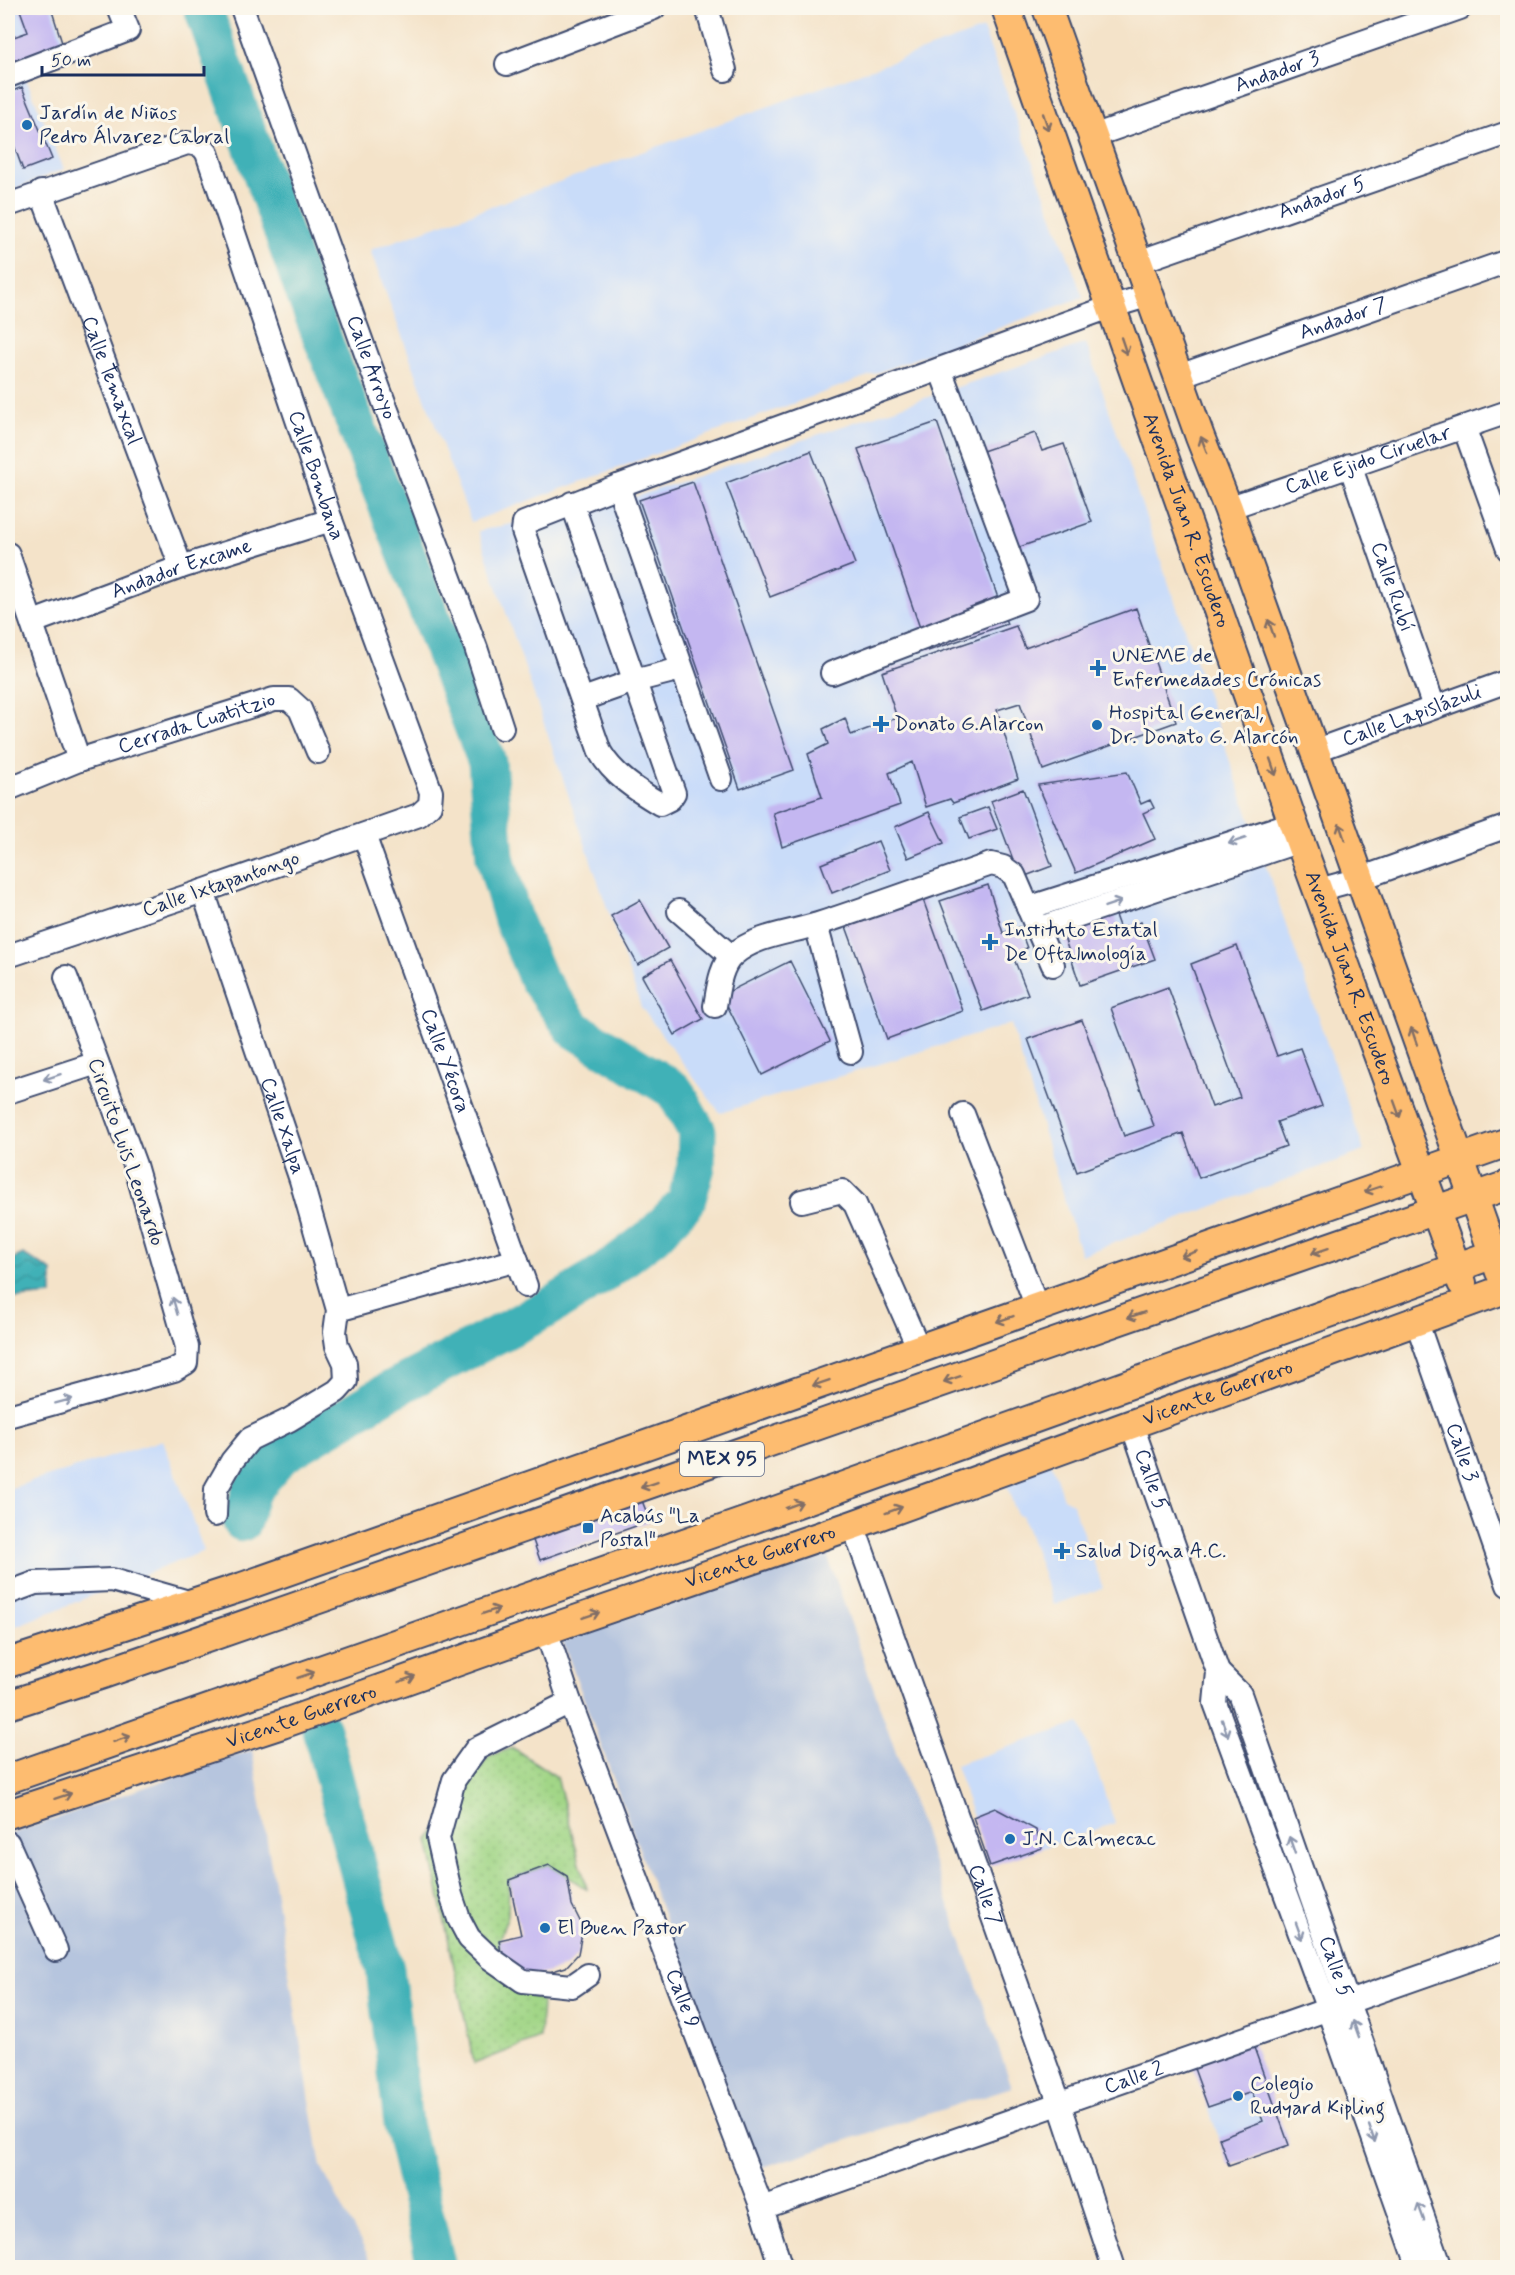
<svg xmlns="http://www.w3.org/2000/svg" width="1515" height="2275" font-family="Mynerve,sans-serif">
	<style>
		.built { fill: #c9dcf9 }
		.industrial { fill: #b6c5de }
		.grass { fill: url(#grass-dots); stroke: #5e8272; stroke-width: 1.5 }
		.water { fill: url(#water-waves); stroke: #2e708a; stroke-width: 1.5 }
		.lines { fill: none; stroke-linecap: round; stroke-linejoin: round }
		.river { stroke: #41b1b7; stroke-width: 39 }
		.building { fill: #c4b7f1 }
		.minor-casing { stroke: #3c4a6e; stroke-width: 26 }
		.major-casing { stroke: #3c4a6e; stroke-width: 32 }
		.minor { stroke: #fff; stroke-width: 22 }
		.major { stroke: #fdbc70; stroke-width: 28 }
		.oneway { stroke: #816e66 }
		.oneway2 { stroke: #8d97ae }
		.poi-dot { fill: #1f6fb2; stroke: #fbf7ec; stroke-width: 2 }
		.labels { text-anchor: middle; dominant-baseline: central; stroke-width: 6; stroke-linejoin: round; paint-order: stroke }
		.shield { fill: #fbf7ec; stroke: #5e6b89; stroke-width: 1.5 }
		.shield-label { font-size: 20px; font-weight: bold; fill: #1b2f5e }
		.street-label { font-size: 21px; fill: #1b2f5e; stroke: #fbf7ec }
		.poi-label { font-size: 21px; fill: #1b2f5e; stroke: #fbf7ec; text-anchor: start }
	</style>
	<defs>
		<pattern id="grass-dots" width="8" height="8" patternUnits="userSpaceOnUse" patternTransform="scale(1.5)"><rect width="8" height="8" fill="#a2d687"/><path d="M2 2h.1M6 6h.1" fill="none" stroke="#8bb877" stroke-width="1.8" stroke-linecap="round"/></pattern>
		<pattern id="water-waves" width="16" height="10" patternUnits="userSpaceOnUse" patternTransform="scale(1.5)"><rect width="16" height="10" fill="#41b1b7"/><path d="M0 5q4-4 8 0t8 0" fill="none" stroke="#369098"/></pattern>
	</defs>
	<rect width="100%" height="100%" fill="#fbf7ec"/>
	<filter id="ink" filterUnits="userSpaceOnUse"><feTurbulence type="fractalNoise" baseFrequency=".0167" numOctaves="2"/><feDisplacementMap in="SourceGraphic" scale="12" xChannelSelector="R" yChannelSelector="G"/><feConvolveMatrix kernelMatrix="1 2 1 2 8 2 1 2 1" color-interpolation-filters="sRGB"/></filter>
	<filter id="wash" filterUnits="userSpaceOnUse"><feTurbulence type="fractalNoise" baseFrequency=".008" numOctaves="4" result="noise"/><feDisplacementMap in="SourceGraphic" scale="24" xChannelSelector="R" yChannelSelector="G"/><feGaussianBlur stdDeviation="1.35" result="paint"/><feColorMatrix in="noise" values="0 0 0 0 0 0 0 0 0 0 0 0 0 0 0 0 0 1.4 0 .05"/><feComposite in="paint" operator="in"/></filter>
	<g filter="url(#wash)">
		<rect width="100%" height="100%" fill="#f4e3c9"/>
		<path class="built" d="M8,8H54L68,52L8,74Z
			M983,29L1083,297L471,522L370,250Z
			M24,74L64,169L8,192V80Z
			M1086,343L1364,1151L1081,1255L1011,1024L720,1113L641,1007L478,531L632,498Z
			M163,1440L204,1551L8,1629V1489Z
			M1051,1462L1063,1498L1072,1503L1103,1588L1054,1605L1022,1515H1017L1004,1478Z
			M1080,1723L1115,1823L990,1866L955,1765Z
			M1252,2042L1289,2145L1229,2166L1192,2063Z"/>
		<path class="industrial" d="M822,1540L1012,2087L757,2169L558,1629Z
			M252,1750L321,2167L374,2267H8V1835Z"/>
		<path class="grass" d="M513,1748L557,1777L587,1889L549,1865L509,1880L508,1915L499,1940L506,1985L542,2001L540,2038L474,2064L428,1840L489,1756Z"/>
		<path class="water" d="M23,1254L52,1271V1295L8,1299V1261Z"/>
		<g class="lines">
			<path class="river" d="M203,8L302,286L487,762L495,857L513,920L538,979L574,1029L674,1090L697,1131L696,1167L686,1202L653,1236L600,1276L548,1308L389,1391L281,1456L251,1491L242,1522
				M321,1729L385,1969L403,2124L437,2268"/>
		</g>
		<g id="blocks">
			<path class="building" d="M28,8H51L64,49L8,69V39L28,32L20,10Z
				M22,87L52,159L23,170L8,129V93Z
				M937,422L1007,624L928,651L858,449Z
				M1035,433L1042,451L1064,444L1092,522L1011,550L977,453Z
				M811,451L855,564L770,597L726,483Z
				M693,482L794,770L740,789L639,500Z
				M1136,608L1176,722L1043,770L1020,703L997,710L1018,779L953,803L950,799L926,807L912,762L889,773L900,805L782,847L773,813L822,797L808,754L828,744L823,729L845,718L851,735L897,718L882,672L1016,626L1025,648Z
				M1127,772L1141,804L1150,800L1154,808L1143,813L1155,839L1076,873L1038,785Z
				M1023,789L1052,866L1020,878L991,801Z
				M988,807L997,829L969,839L960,817Z
				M929,812L944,843L908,858L895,827Z
				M878,841L890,870L832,893L821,864Z
				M988,885L1003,933L1019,927L1027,948L1012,954L1028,994L983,1011L940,901Z
				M921,894L963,1011L887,1039L844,921Z
				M640,900L668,948L638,965L611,916Z
				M1112,907L1120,929L1141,922L1155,959L1080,985L1060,925Z
				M1237,946L1277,1056L1300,1048L1322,1106L1277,1122L1286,1146L1199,1178L1183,1133L1077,1172L1028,1039L1082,1020L1124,1136L1154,1126L1111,1008L1168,987L1212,1107L1240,1097L1191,964Z
				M670,960L703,1019L675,1035L642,976Z
				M790,961L830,1041L762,1075L722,995Z
				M639,1493L650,1521L540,1560L530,1532Z
				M995,1808L1036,1830L1042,1848L990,1866L973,1817Z
				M549,1865L567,1876L572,1905L583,1927L578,1954L566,1967L506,1985L499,1940L521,1935L509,1880Z
				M1252,2042L1289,2145L1229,2166L1219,2138L1263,2121L1252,2092L1208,2107L1192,2063Z"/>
		</g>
	</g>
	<g filter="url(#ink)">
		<use href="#blocks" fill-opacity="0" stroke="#3c4a6e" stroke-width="1.5"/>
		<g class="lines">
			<g class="minor-casing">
				<g id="minor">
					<path id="s1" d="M242,8L369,362L476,648L502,728"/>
					<path d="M707,8L725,70"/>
					<path d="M507,64L654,8"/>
					<path d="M8,76L128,30L119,8"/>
					<path id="s2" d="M1093,136L1460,8"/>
					<path id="s3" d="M41,192L181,567"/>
					<path id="s4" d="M8,205L187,143L201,145L207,153L331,520L431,792L430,805L419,815L203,891L8,956"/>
					<path id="s5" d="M1138,262L1508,133"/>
					<path id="s6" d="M1179,376L1508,261"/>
					<path d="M1464,427L1508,549"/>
					<path id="s7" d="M1350,465L1434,707"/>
					<path d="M618,486L721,779"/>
					<path d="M572,503L674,793L670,799L660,804C638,791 613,775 600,752L523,531L524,523L618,486L1110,307L1150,295"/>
					<path id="s8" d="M1228,508L1508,412"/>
					<path d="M8,554L79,760"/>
					<path id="s9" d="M33,622L181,567L331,520"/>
					<path d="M832,673L1026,599L940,369"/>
					<path d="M583,699L634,681L681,669"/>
					<path id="s10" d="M1314,751L1508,681"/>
					<path id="s11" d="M8,789L79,760L274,699H289L300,709L318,752"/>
					<path id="s12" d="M364,835L526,1286"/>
					<path d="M1318,890L1359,879L1508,826"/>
					<path id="s13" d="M203,891L301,1180L338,1310L335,1332L337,1346L345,1363L346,1381L337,1391L289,1420L250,1439L232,1461L216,1489L215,1515"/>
					<path d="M1028,908L1293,823"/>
					<path d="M679,911L731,956"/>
					<path d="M816,925L851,1052"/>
					<path d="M1037,929L1300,841"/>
					<path d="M715,1006C718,990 720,966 733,955C756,935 790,933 818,924C876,905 933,884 991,864L1003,867L1014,875L1053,965"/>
					<path d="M8,1092L97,1063"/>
					<path d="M963,1114L1037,1307"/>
					<path d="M802,1201L842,1191L855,1204L919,1349"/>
					<path d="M338,1310L517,1260"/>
					<path id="s14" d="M1416,1320L1508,1585"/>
					<path d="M8,1416L174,1370L186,1363L187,1347L135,1165L66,977"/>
					<path id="s15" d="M1132,1425L1218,1672L1215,1703L1327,2007L1419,2268"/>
					<path id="s16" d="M853,1525L1060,2105L1114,2268"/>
					<path d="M8,1593L35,1583L112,1580L192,1603"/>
					<path id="s17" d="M546,1630L570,1702L762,2208L781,2268"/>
					<path id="s18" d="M1218,1672L1240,1694L1441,2268"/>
					<path d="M570,1702L476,1749L454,1780L438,1838L451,1895L459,1919L469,1938L490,1958L523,1981L572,1986L588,1975"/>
					<path d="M8,1843L56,1950"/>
					<path id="s19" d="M762,2208C1011,2122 1259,2033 1508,1946"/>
				</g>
			</g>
			<g class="major-casing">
				<g id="major">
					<path id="s20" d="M1006,8L1293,823L1462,1283"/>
					<path d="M1047,8L1200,437L1228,508L1500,1272"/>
					<path d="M8,1663L242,1587L1508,1142"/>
					<path d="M8,1705L103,1674L1508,1185"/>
					<path d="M8,1779L750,1520L1508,1249"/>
					<path id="s21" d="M8,1814L282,1724L546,1630L853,1525L1508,1288"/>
				</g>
			</g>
			<use href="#minor" class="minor"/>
			<use href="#major" class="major"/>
		</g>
		<defs><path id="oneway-shaft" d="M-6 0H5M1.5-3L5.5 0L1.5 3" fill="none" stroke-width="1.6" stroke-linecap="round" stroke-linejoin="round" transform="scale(1.5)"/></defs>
		<g class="oneway">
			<use href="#oneway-shaft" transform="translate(1046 122) rotate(71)"/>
			<use href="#oneway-shaft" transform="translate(1124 346) rotate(71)"/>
			<use href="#oneway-shaft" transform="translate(1204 445) rotate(-111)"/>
			<use href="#oneway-shaft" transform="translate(1271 628) rotate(-109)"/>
			<use href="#oneway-shaft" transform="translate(1273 767) rotate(71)"/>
			<use href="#oneway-shaft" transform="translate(1342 832) rotate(-109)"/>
			<use href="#oneway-shaft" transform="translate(1414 1036) rotate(-109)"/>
			<use href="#oneway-shaft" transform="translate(1397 1109) rotate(70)"/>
			<use href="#oneway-shaft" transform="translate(1373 1189) rotate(161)"/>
			<use href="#oneway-shaft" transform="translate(1320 1251) rotate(161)"/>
			<use href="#oneway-shaft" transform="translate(1189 1254) rotate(161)"/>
			<use href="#oneway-shaft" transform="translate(1136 1315) rotate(161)"/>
			<use href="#oneway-shaft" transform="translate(1005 1319) rotate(161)"/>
			<use href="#oneway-shaft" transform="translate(952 1379) rotate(161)"/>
			<use href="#oneway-shaft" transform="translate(821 1383) rotate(161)"/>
			<use href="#oneway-shaft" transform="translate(649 1485) rotate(161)"/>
			<use href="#oneway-shaft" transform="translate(794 1505) rotate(-20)"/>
			<use href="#oneway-shaft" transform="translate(894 1510) rotate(-20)"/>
			<use href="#oneway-shaft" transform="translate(491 1611) rotate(-19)"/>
			<use href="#oneway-shaft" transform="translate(591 1615) rotate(-19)"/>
			<use href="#oneway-shaft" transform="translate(306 1675) rotate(-19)"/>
			<use href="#oneway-shaft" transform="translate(407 1679) rotate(-20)"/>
			<use href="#oneway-shaft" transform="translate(122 1739) rotate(-19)"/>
			<use href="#oneway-shaft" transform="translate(63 1796) rotate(-18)"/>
		</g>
		<g class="oneway2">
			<use href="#oneway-shaft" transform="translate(1237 841) rotate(162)"/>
			<use href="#oneway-shaft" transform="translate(1113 904) rotate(-19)"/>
			<use href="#oneway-shaft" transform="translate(52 1077) rotate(162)"/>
			<use href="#oneway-shaft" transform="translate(175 1306) rotate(-106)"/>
			<use href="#oneway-shaft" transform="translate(64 1401) rotate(-15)"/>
			<use href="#oneway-shaft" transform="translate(1225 1728) rotate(70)"/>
			<use href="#oneway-shaft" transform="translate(1292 1845) rotate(-109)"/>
			<use href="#oneway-shaft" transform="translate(1299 1931) rotate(70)"/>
			<use href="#oneway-shaft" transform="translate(1356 2029) rotate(-110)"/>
			<use href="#oneway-shaft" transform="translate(1372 2134) rotate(71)"/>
			<use href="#oneway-shaft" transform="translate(1421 2212) rotate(-110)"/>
		</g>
	</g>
	<g class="poi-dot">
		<circle cx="27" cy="125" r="6"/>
		<path d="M1095 659h6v6h6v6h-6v6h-6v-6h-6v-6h6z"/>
		<path d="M878 715h6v6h6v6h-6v6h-6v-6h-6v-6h6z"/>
		<circle cx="1097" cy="725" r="6"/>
		<path d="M987 933h6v6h6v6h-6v6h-6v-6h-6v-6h6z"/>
		<rect x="582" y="1522" width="12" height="12" rx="3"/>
		<path d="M1059 1542h6v6h6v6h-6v6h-6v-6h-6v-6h6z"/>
		<circle cx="1010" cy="1839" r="6"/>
		<circle cx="545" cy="1928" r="6"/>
		<circle cx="1238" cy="2096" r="6"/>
	</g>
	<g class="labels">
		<rect class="shield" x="680" y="1442" width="84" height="34" rx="4.5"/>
		<g class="shield-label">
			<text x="722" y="1459">MEX 95</text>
		</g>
		<g class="street-label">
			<text stroke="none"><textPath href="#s2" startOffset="195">Andador 3</textPath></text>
			<text stroke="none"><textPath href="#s5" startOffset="195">Andador 5</textPath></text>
			<text stroke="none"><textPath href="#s6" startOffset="174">Andador 7</textPath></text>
			<text stroke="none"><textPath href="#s1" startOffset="382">Calle Arroyo</textPath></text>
			<text stroke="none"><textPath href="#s3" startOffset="201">Calle Temaxcal</textPath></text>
			<text stroke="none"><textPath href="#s8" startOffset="148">Calle Ejido Ciruelar</textPath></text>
			<text stroke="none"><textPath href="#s4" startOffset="554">Calle Bombana</textPath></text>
			<text stroke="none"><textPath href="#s20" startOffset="543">Avenida Juan R. Escudero</textPath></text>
			<text stroke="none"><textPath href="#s9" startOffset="158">Andador Excame</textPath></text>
			<text stroke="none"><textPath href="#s7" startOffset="129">Calle Rubí</textPath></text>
			<text stroke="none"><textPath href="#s10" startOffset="104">Calle Lapislázuli</textPath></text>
			<text stroke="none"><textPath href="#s11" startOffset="200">Cerrada Cuatitzio</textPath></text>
			<text transform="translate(221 884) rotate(-19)">Calle Ixtapantongo</text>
			<text stroke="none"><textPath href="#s20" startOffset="1029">Avenida Juan R. Escudero</textPath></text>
			<text stroke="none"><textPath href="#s12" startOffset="240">Calle Yécora</textPath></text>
			<text stroke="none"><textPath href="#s13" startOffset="248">Calle Xalpa</textPath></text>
			<text transform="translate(126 1152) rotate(71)">Circuito Luis Leonardo</text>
			<text stroke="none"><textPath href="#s21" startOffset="1281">Vicente Guerrero</textPath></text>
			<text stroke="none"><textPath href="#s14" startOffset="140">Calle 3</textPath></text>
			<text stroke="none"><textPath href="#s15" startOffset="58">Calle 5</textPath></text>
			<text stroke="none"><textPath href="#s21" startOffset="795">Vicente Guerrero</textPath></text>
			<text stroke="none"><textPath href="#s21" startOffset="309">Vicente Guerrero</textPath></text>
			<text stroke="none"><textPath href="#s16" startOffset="393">Calle 7</textPath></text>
			<text stroke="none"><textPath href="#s18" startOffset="320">Calle 5</textPath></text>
			<text stroke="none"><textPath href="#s17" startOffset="393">Calle 9</textPath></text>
			<text stroke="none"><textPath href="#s19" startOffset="394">Calle 2</textPath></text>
		</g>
		<g class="poi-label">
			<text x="39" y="113">Jardín de Niños<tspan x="39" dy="24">Pedro Álvarez Cabral</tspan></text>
			<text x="1112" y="656">UNEME de<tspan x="1112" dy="24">Enfermedades Crónicas</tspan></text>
			<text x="1109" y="713">Hospital General,<tspan x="1109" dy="24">Dr. Donato G. Alarcón</tspan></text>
			<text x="894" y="724">Donato G.Alarcon</text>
			<text x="1004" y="930">Instituto Estatal<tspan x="1004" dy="24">De Oftalmología</tspan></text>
			<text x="600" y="1516">Acabús "La<tspan x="600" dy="24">Postal"</tspan></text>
			<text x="1076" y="1551">Salud Digna A.C.</text>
			<text x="1022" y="1839">J.N. Calmecac</text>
			<text x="557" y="1928">El Buen Pastor</text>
			<text x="1250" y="2084">Colegio<tspan x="1250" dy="24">Rudyard Kipling</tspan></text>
		</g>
	</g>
	<rect width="1515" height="2275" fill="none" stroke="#fbf7ec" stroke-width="30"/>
	<path d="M42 66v9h162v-9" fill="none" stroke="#1b2f5e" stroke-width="3"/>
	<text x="51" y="66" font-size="18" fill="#1b2f5e" stroke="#fbf7ec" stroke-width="4.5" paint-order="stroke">50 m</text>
</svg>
